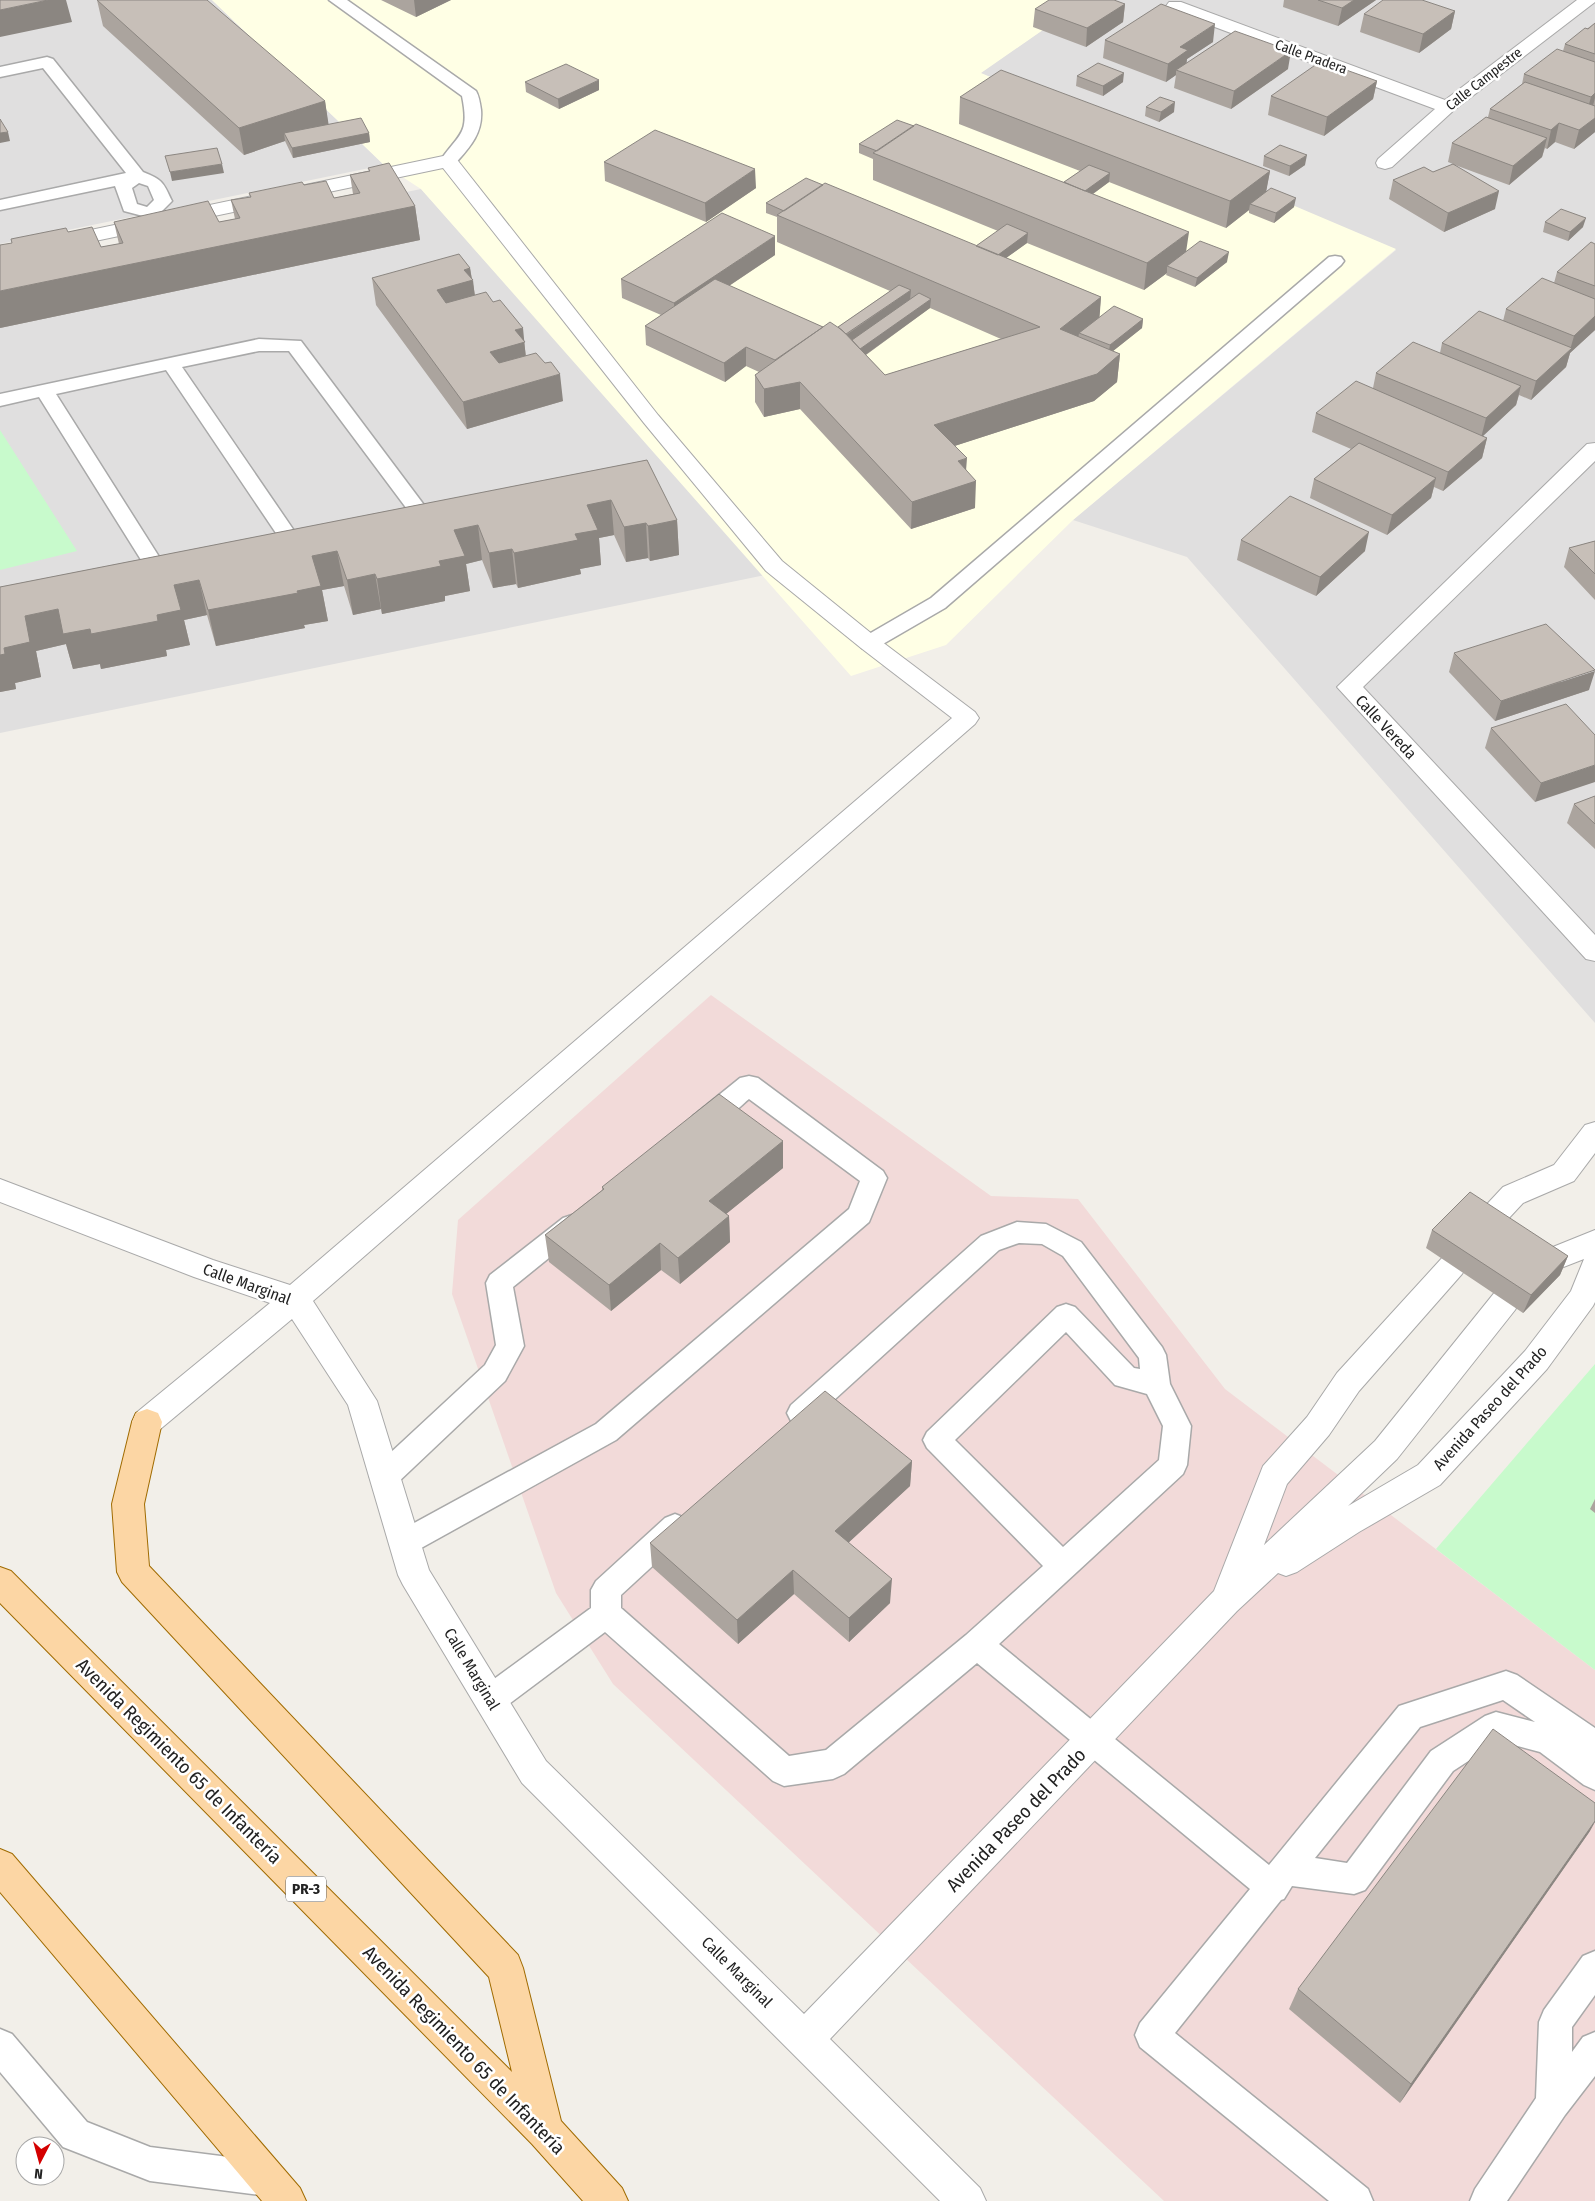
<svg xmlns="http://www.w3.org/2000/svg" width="1595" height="2201" font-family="'Fira Sans Condensed',sans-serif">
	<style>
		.residential { fill: #e0dfdf }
		.commercial { fill: #f2dad9 }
		.education { fill: #ffffe5 }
		.park { fill: #c8facc }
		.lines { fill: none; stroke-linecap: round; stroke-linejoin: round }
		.lane-casing { stroke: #a9a9a9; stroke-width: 3 }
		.street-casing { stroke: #a9a9a9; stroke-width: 2 }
		.primary-casing { stroke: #a06b00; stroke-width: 2 }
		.lane { fill: #fff; fill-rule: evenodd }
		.street { fill: #fff; fill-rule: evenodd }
		.primary { fill: #fcd6a4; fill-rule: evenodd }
		.wall { fill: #aba49e; fill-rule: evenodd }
		.shaded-wall { fill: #8b8681 }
		.building { fill: #c7bfb8; stroke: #8b8681 }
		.labels { text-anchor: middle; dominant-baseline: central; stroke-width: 5; stroke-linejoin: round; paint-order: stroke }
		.far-street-label { font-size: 14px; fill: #222; stroke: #fff }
		.shield { fill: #fff; stroke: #646464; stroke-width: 1 }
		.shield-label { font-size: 15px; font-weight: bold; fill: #222 }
		.street-label { font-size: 16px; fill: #222; stroke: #fff }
		.near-street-label { font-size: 19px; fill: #222; stroke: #fff }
	</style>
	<rect width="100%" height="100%" fill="#f2efe9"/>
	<path class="residential" d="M0,0H212L384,165L0,244Z
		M1086,0H1595V1023L1187,557L1073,520L1396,250L980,73Z
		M421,189L765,575L0,733V276Z"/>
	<path class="commercial" d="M711,995L991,1196L1078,1199L1225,1389L1595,1670V2201H1164L613,1684L556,1593L452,1294L458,1220Z"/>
	<path class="education" d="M212,0H1086L981,73L1396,249L1073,520L946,645L851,676L421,189L384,165Z"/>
	<path class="park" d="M0,430L77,551L0,570Z
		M1595,1364V1670L1436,1549Z"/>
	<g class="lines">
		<g class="lane-casing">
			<path id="lane" d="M329,0H347L476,91C479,96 480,103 481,110C483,134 469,148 454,165H442L440,161C459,133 470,135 462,96Z
				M47,57L53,59L143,172C163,180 163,182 172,201L159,214L164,223L161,227H149L143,216L124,211L115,186L0,210V200L126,173L43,68L0,77V67ZM139,183L148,186L154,200L147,207L137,204L132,188Z
				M1335,256L1341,257L1344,261L1341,265L945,608L876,648L869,650L862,648L858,643L862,638L931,598L1329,257Z
				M259,339L301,341L427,509L424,513L417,515L410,513L289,351H259L182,367L297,535L294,539L287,541L280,539L166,370L56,394L163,563L160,567L153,569L146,567L143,563L39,397L0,406V394Z
				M749,1076L758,1078L883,1171L887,1178L869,1222L616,1440L414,1552L404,1556L394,1552L390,1543L394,1534L596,1424L849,1209L860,1181L749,1099C734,1111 714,1137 693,1130L689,1123L693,1116L740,1078Z
				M572,1215L581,1218L585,1225L581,1232L513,1287L524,1346L505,1381L394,1486L384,1489L374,1486L370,1477L374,1468L485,1365L496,1345L486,1283L490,1275L563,1218Z
				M1017,1222L1046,1224L1081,1242L1162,1347L1166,1355L1170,1384L1191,1426L1187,1465L1183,1474L999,1644L1269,1865L1399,1706L1506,1671L1517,1675L1595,1728V1790L1584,1785L1540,1752L1499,1741L1453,1771L1365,1890L1354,1894L1292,1886L1284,1899L1281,1900L1175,2033L1368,2189L1373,2201H1329L1140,2047L1135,2035L1140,2023L1250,1889L977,1663L844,1774L833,1779L784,1786L773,1781L605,1632L501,1710L490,1714L479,1710L475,1700L479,1690L591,1608V1590L596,1581L665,1518L675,1514L685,1518L689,1527L685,1536L621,1595V1608L789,1756L826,1750L966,1635L1043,1566L927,1448L923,1440L927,1432L1057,1307L1066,1304L1075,1307L1134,1368L1140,1369L1139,1358L1063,1256L1042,1244L1019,1243L999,1250L811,1421L801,1425L791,1421L787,1413L791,1405L981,1236ZM1066,1332L1115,1385L1147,1394L1163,1426L1159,1460L1063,1547L955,1440ZM1503,1700L1535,1722L1496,1712L1485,1716L1431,1751L1347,1863L1315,1858L1420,1727Z
				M1595,1951V1995L1572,2027V2052L1583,2037L1595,2032V2076L1565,2115L1507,2201H1470L1475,2189L1536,2098L1539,2022L1544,2010L1583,1956Z
				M0,2029L12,2034L87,2122L150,2147L267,2162L279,2167L284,2179L279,2191L267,2196L150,2181L63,2147L0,2072Z"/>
		</g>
		<g class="street-casing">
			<path id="street" d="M1577,0H1595V2L1453,111L1392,167L1385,169L1378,167L1376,163L1378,159L1435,109L1169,10L1166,6L1169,2H1181L1445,100Z
				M448,155L455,157L658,415L782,561L877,638L975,712L979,718L975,724L313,1301L377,1401L429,1570L546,1761L804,2014L1214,1591L1263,1466L1307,1417L1337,1373L1442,1258L1452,1254L1462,1258L1467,1266L1462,1274L1359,1391L1329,1435L1287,1484L1264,1545L1375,1441L1495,1292L1505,1289L1515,1292L1520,1301L1515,1310L1397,1459L1348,1506L1418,1465L1525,1351L1571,1291L1584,1259L1543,1275L1533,1271L1528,1263L1533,1255L1595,1230V1302L1593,1306L1547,1369L1440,1485L1359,1532L1297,1572L1286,1576L1278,1573L1237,1611L830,2039L980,2188L986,2201H940L522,1783L403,1585L398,1575L348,1405L292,1319L158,1431L147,1435L136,1431L132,1422L136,1413L270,1303L194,1277L0,1202V1179L213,1260L290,1285L952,718L861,648L766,571L644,423L443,168L0,261V249Z
				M1595,443V461L1363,687L1595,935V961L1586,959L1337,687L1587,444Z
				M1595,1122V1153L1574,1181L1523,1203L1495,1233L1485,1236L1475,1233L1471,1225L1475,1217L1503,1187L1554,1165L1585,1125Z"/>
		</g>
		<g class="primary-casing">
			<path id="primary" d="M147,1409L158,1413L162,1422L144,1504L149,1566L518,1955L523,1968L561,2121L622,2188L628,2201H583L532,2144L0,1603V1567L11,1571L512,2072L489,1977L122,1582L117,1572L112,1504L132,1422L136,1413Z
				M0,1849L12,1854L300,2188L306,2201H262L0,1892Z"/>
		</g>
		<use href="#lane" class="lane"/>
		<use href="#street" class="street"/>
		<use href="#primary" class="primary"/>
	</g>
	<path class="wall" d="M97,0L325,101L328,124L369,133L370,142L293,158L285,141L244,155L103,26Z
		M381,0H451L416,17Z
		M1284,0H1376L1338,26L1283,7Z
		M1125,4L1123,22L1086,47L1033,27L1035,9Z
		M1455,11L1451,29L1419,53L1360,32L1364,14Z
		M1595,23V132L1574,149L1555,142L1547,149L1545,148L1542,157L1509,185L1455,165L1495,209L1444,232L1389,199L1393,180L1433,172L1453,164L1448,162L1452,143L1488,117L1490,109L1522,84L1524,74L1563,51L1565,44Z
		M1105,40L1213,42L1187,59L1186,63L1288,69L1231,109L1174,88L1176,75L1166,82L1103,58Z
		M1077,76L1123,82L1103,96L1076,86Z
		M1377,81L1373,99L1324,136L1268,115L1271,96Z
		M525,82L599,90L559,109L526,92Z
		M960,97L1270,171L1266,191L1294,207L1274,223L1249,213V210L1226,228L1109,182L1093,194L1186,251L1227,262L1195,287L1166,275L1167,273L1144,290L1027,243L1006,258L1101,297L1099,317L1143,319L1142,328L1113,351L1120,354L1117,382L1094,401L954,446L966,469L975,508L911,529L800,409L764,417L755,402V375L759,372L746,366L725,382L646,345L645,326L661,315L622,298L621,279L775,255L729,286L823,327H838L890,291L777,242V217L766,213V203L976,246L998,231L873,180V159L859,153V144L1064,182L1080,171L959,124ZM930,308L1001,339L885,375L866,355Z
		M1146,107L1174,112L1159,122L1145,116Z
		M1264,156L1305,165L1289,176L1263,166Z
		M604,162L756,188L706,222L605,181Z
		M368,168L415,206L420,240L0,328L68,232L101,247L119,244L114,222H219L235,219L231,200L250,197L249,193L304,185L334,198L353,194L350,175L369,171Z
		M1545,222L1583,227L1568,241L1543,232Z
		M1595,244V330L1570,353L1566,367L1531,400L1519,395L1516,405L1482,436L1487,438L1482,458L1443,491L1434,487L1431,498L1387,535L1310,498L1314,479L1351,449L1312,432L1316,413L1373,388L1376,373L1440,353L1442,343L1503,321L1506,309L1554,283L1557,272Z
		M470,268L475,295L524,342L526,356L563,401L467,429L376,305L372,278Z
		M647,460L677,520L679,555L650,561L648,558L626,562L614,535L599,538L601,565L580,569L581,574L518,588L516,584L493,588L482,560L466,564L470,591L445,596V601L382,614L381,609L353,615L344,586L322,590L328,621L304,625L305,628L216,646L207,615L184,620L190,645L166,650L167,656L101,669L100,664L73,669L66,644L36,651L41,677L15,683L16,689L0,692V587Z
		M1241,540L1365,551L1316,596L1237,560Z
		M1595,541V600L1564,567L1569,548Z
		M1454,653L1589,690L1495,721L1449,672Z
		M1491,728L1595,735L1535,802L1485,748Z
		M1595,796V849L1567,823L1574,804Z
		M783,1141V1168L726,1214L729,1216L730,1242L680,1284L661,1270L611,1311L549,1262L545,1235L602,1190V1187Z
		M1432,1230L1568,1256L1560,1275L1523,1313L1426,1248Z
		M912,1461L910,1486L848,1543L890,1603L849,1642L794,1594L738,1644L652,1567L650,1543Z
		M1595,1499V1513L1590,1509Z
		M1590,1831L1400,2103L1289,2009L1298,1989Z"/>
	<path class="shaded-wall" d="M48,0H66L72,22L0,37V10Z
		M414,0H451L416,17Z
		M1354,0H1376L1338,26L1342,8Z
		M1125,4L1123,22L1086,47L1087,28Z
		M1455,11L1451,29L1419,53L1423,34Z
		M1215,24L1213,42L1187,59L1186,68L1176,70V75L1166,82L1168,64L1180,47Z
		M1291,51L1288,69L1231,109L1234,91Z
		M1124,73L1123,82L1103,96V86Z
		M599,80V90L559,109L558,99Z
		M1377,81L1373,99L1324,136L1327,117Z
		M1595,93V98L1592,109L1586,115L1591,97Z
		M325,101L329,127L284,133L285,141L244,155L239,128Z
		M1175,102L1174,112L1159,122L1161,112Z
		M1595,118V132L1574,149L1579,130Z
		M1559,123L1555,142L1547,149L1551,130Z
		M8,132L10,141L0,143V133Z
		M369,133L370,142L293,158L292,148Z
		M1547,138L1542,157L1509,185L1513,166Z
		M1307,155L1305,165L1289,176L1290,166Z
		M222,164L224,173L172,181L170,172Z
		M755,169L756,188L706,222L705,203Z
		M1270,171L1265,198L1250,204L1249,210L1226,228L1230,201Z
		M1110,173L1109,182L1068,212L1069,202Z
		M1499,191L1495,209L1444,232L1448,213Z
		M1296,198L1294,207L1274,223L1276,213Z
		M415,206L420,240L0,328V291Z
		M1586,218L1583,227L1568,241L1570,232Z
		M1189,232L1185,259L1167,266V273L1144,290L1147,263Z
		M1028,233L1027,243L981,276L982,266Z
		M775,236V255L675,322L674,303Z
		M1229,252L1227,262L1195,287L1197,278Z
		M470,268L472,281L473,280L476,307L440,318L437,290L464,270Z
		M911,290L910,300L835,352L836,342Z
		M1101,297L1099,325L1079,333L1078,340L1060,329Z
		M931,299L930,308L850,366V356Z
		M1595,316V330L1570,353L1566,367L1531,400L1536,381L1570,350L1574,336Z
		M1143,319L1142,328L1108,355L1110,345Z
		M523,328L527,370L493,379L490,352L515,330Z
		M746,347V366L725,382L724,363Z
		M1120,354L1117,382L1094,401L933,453L934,425Z
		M560,374L563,401L467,429L463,402Z
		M800,382V409L764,417V389Z
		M1521,386L1516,405L1481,438L1486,418Z
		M1487,438L1482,458L1443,491L1448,472Z
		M967,458L965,484L976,481L975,508L911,529L912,502L958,461Z
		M1436,478L1431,498L1387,535L1392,515Z
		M611,500L614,535L599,538L601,565L580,569L581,574L518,588L514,553L587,505Z
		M677,520L679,555L650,561L648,526Z
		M646,523L648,558L626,562L624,527Z
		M478,525L482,560L466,564L470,591L445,596V601L382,614L377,579L439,561L454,530Z
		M1369,532L1365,551L1316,596L1320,577Z
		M512,549L516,584L493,588L489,553Z
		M337,551L344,586L322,590L328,621L304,625L305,628L216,646L208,610L312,556Z
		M375,574L381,609L353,615L347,580Z
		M199,580L207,615L184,620L190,645L166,650L167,656L101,669L100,664L73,669L66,644L36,651L41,677L15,683L16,689L0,692V655L25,616Z
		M1595,671L1589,690L1495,721L1501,701Z
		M1595,765V782L1535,802L1541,783Z
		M783,1141V1168L710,1227L709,1201Z
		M729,1216L730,1242L680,1284L678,1258Z
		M660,1243L661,1270L611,1311L609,1285Z
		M1568,1256L1560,1275L1523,1313L1531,1295Z
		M912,1461L910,1486L834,1556L835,1531Z
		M793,1570L794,1594L738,1644L737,1620Z
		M892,1579L890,1603L849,1642V1618Z
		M1595,1821V1822L1590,1831L1400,2103L1411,2084Z"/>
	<path class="building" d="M0,0H48L0,10Z
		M97,0H207L325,101L239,128Z
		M1049,0H1114L1125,4L1087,28L1035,9Z
		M1318,0H1354L1342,8Z
		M1383,0H1422L1455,11L1423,34L1364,14Z
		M1161,4L1215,24L1180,47L1188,50L1168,64L1105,40Z
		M1595,23V54L1565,44L1585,28L1588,29Z
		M1235,31L1291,51L1234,91L1176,70Z
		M1557,49L1595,62V93L1591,97L1524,74Z
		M1321,61L1377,81L1327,117L1271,96Z
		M1098,63L1124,73L1103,86L1077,76Z
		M566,64L599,80L558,99L525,82Z
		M1001,70L1270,171L1230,201L960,97Z
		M1525,82L1595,106V118L1579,130L1559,123L1551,130L1490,109Z
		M1160,97L1175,102L1161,112L1146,107Z
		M1486,117L1547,138L1513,166L1452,143Z
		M361,118L369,133L292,148L284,133Z
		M0,119L8,132L0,133Z
		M897,120L914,126L877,151L859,144Z
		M916,124L1189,232L1147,263L873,153Z
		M655,130L755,169L705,203L604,162Z
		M1280,145L1307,155L1290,166L1264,156Z
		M217,148L222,164L170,172L165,156Z
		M389,163L415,206L0,291V245L12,243L11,239L66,228L68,232L92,227L101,247L123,243L114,222L208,201L219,222L240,218L231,200L251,197L249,193L302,182L304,185L326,181L334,198L360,193L350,175L370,171L368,168Z
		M1453,164L1499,191L1448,213L1393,180L1424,167L1433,172Z
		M1089,165L1110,173L1085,191L1064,182Z
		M806,178L823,185L784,211L766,203Z
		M825,183L1101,297L1060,329L1120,354L1097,374L934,425L967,458L958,461L976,481L912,502L800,382L764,389L755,375L830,322L842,330L885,375L1040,327L777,215Z
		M1271,188L1296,198L1276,213L1250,204Z
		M1561,209L1586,218L1570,232L1545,222Z
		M722,213L775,236L674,303L621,279Z
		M1007,224L1028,233L998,255L976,246Z
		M1200,241L1229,252L1197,278L1167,266Z
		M1591,242L1595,244V286L1557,272Z
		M459,254L470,268L464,270L473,280L437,290L446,303L486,292L493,302L500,300L523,328L515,330L525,342L490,352L499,363L536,353L545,363L551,362L560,374L463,402L372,278Z
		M1542,278L1595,299V316L1574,336L1506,309Z
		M715,279L823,327L775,360L746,347L724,363L645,326Z
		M899,285L911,290L846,334L838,327Z
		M919,293L931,299L860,349L852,340Z
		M1114,306L1143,319L1110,345L1079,333Z
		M1479,311L1572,348L1536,381L1442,343Z
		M1413,342L1521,386L1486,418L1376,373Z
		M1356,381L1487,438L1448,472L1316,413Z
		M1359,443L1436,478L1392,515L1314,479Z
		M647,460L677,520L648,526L646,523L624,527L611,500L587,505L598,530L575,534L578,540L514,553L512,549L489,553L478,525L454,530L465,556L439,561L441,566L377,579L375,574L347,580L337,551L312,556L321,586L297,591L298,593L208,610L199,580L174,585L181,610L157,615L158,621L91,634L90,629L63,634L58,609L25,616L30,642L4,648L5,654L0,655V587Z
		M1290,496L1369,532L1320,577L1241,540Z
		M1595,541V574L1569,548Z
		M1546,624L1595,670L1501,701L1454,653Z
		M1566,704L1595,735V765L1541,783L1491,728Z
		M1595,796V824L1574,804Z
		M719,1094L783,1141L709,1201L729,1216L678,1258L660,1243L609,1285L545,1235L604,1189L602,1187Z
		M1470,1192L1568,1256L1531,1295L1432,1230Z
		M825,1391L912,1461L835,1531L892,1579L849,1618L793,1570L737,1620L650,1543Z
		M1493,1729L1595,1803V1821L1411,2084L1298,1989Z"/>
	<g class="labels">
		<g class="far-street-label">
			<text transform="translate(1311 57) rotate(20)">Calle Pradera</text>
			<text transform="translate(1484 79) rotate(-38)">Calle Campestre</text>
		</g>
		<rect class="shield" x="286" y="1876.5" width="40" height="25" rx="4"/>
		<g class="shield-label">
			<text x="306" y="1889">PR-3</text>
		</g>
		<g class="street-label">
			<text transform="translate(1386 727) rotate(47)">Calle Vereda</text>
			<text transform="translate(247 1284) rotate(20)">Calle Marginal</text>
			<text transform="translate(1490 1408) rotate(-48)">Avenida Paseo del Prado</text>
			<text transform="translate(472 1669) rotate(59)">Calle Marginal</text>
			<text transform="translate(737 1972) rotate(45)">Calle Marginal</text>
		</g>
		<g class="near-street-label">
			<text transform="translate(179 1761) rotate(45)">Avenida Regimiento 65 de Infantería</text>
			<text transform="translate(1016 1820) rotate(-46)">Avenida Paseo del Prado</text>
			<text transform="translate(464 2050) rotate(46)">Avenida Regimiento 65 de Infantería</text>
		</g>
	</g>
	<g transform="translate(40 2161) rotate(186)"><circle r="24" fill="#ffffff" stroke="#a7a7a7"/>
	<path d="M0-4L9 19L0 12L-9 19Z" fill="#d40000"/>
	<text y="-8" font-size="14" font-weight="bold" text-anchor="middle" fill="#222222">N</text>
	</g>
</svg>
